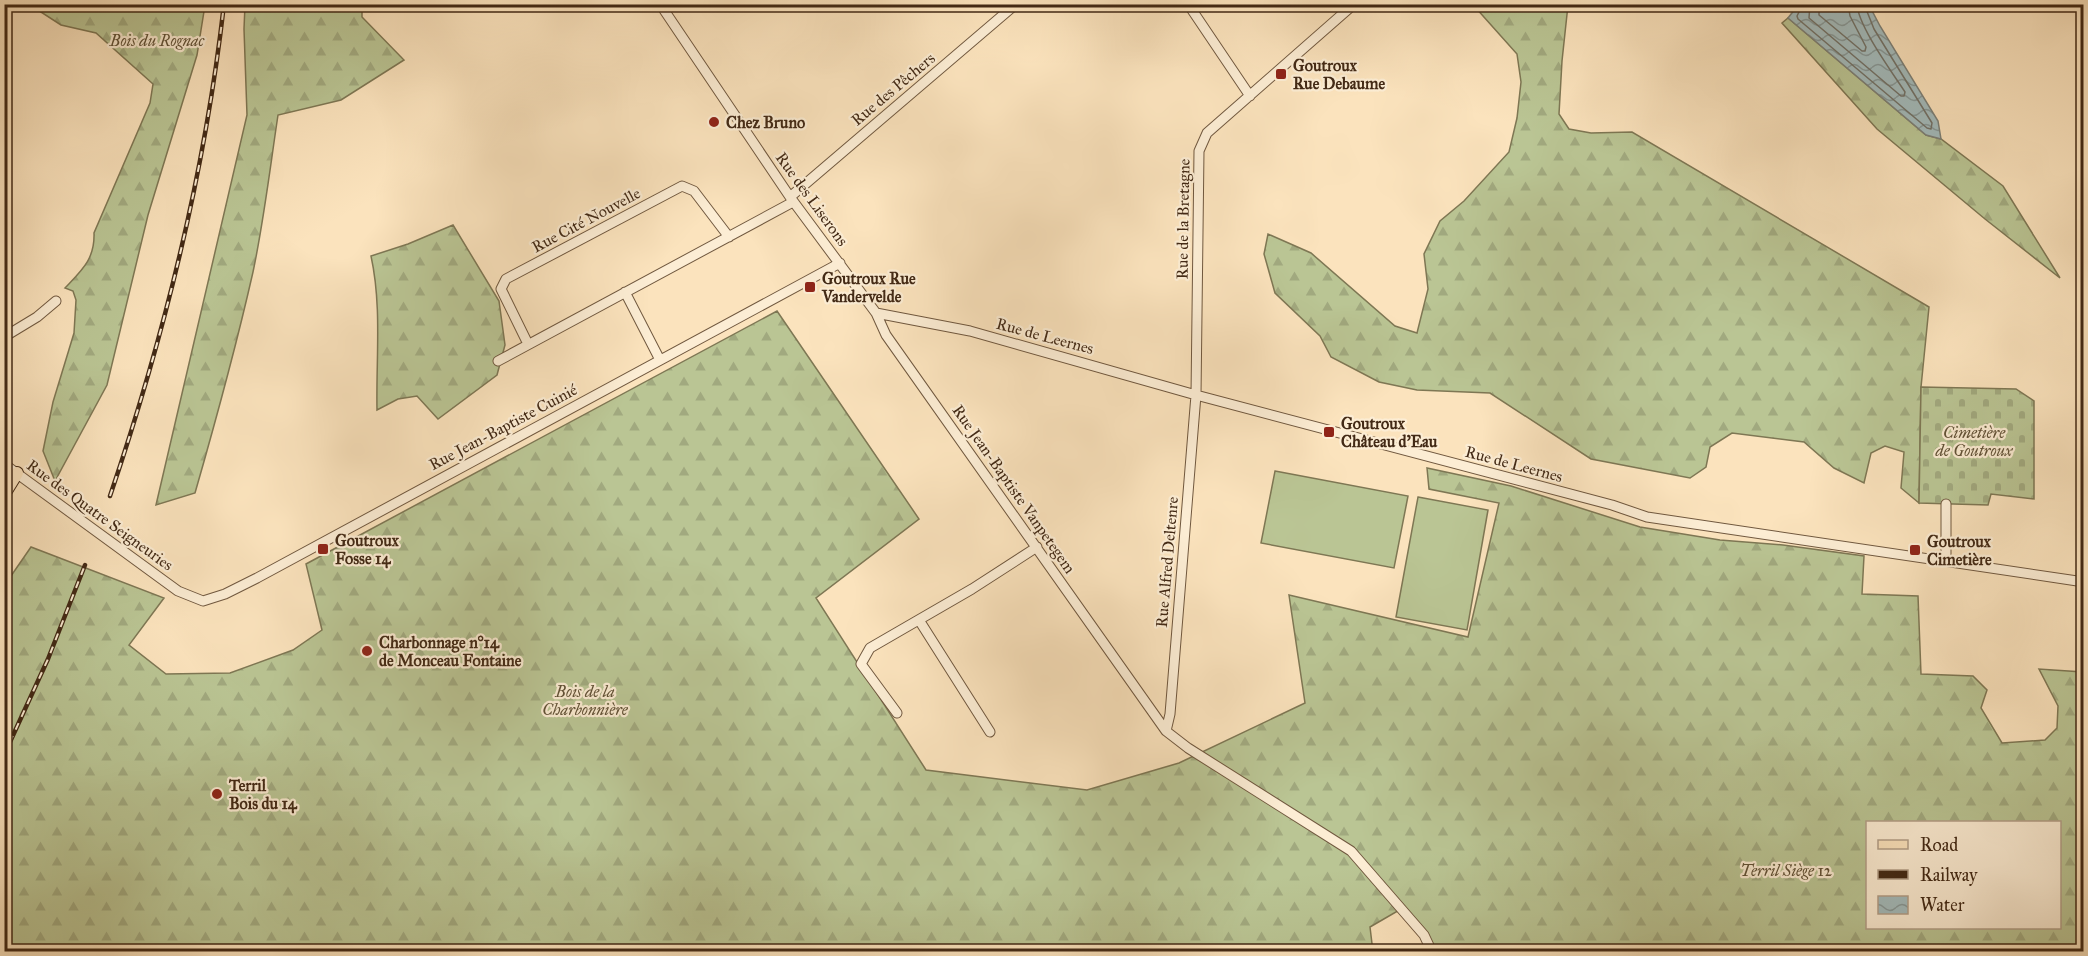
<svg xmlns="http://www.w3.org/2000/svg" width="2088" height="956" font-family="'IM FELL Great Primer',serif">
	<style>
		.forest { fill: url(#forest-firs); stroke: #7e7754; stroke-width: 1.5; fill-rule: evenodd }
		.cemetery { fill: url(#cemetery-stones); stroke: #7e7754; stroke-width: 1.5 }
		.garden { fill: #bac594; stroke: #7e7754; stroke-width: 1.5 }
		.water { fill: url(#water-waves); stroke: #7c8179; stroke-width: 1.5 }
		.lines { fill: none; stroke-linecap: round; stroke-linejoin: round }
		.shore { stroke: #727268; stroke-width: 1.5 }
		.minor-casing { stroke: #70583f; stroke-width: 11 }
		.major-casing { stroke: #422915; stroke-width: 14 }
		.minor { stroke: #fcedd4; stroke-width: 9 }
		.major { stroke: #fbe3bd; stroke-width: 12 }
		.rail-casing { stroke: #422915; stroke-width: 4.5 }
		.rail { stroke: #fcedd4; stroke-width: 2; stroke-dasharray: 7; stroke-linecap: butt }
		.poi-dot { fill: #8f2418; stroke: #fcedd4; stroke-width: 2 }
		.labels { text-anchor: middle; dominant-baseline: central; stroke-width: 4.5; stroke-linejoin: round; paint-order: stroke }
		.park-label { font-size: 16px; font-style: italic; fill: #605035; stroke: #fcedd4 }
		.poi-label { font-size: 16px; font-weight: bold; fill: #422915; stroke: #fcedd4; text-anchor: start }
		.street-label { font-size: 16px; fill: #422915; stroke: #fcedd4 }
	</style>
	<defs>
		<pattern id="forest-firs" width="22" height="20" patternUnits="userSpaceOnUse" patternTransform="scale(1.5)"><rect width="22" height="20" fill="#bac594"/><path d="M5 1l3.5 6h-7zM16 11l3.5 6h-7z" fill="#a1a97f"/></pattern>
		<pattern id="cemetery-stones" width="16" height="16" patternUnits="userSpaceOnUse" patternTransform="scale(1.5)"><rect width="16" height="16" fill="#bac594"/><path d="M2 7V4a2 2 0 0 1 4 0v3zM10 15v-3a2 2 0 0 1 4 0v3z" fill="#a1a97f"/></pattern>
		<pattern id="water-waves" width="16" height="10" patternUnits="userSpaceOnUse" patternTransform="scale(1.5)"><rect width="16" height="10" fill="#a3bbbc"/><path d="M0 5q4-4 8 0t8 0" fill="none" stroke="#869898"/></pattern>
	</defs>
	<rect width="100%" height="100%" fill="#fbe3bd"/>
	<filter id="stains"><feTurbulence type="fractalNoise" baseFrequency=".00333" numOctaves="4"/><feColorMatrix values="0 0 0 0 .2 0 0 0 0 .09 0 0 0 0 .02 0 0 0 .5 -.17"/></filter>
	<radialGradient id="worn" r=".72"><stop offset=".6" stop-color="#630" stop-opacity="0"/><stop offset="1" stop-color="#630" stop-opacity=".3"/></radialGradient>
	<path class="forest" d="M1478,4L1568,5L1562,61L1559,114L1569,129L1591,133L1632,132L1929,307L1921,387L1919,503L1901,488L1904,452L1885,446L1871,453L1864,483L1834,468L1804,442L1732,433L1710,447L1706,467L1690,478L1591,459L1490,393L1417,390L1379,382L1331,357L1320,336L1275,293L1264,254L1268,234L1311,253L1395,326L1417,333L1428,289L1424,254L1440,221L1464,201L1509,152L1517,118L1521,82L1517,54L1475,7Z
		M30,5H205L197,55L148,215L107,385L55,481L43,451L53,402L74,333L76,300L73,291L65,288C82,270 95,259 94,233L150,103L153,84L96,33L61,25Z
		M245,5H362V17L404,60L341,100L278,115C270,168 264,220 253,272C236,347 216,420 195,493L156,505L247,115L244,29Z
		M1788,18L1926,135L1941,139L2003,186L2060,278L1985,219L1877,129L1782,23Z
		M453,225L499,301L505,345L497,375L438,419L417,396L398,399L377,410C376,359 382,306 371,256L408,244Z
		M777,311L919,519L816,598L926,770L1087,790L1179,763L1305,703L1289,595L1468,637L1499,503L1429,489L1427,468L1511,486L1640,527L1720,540L1783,545L1864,556L1862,594L1918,596L1921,674L1973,676L1987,690L1981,708L2002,743L2045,740L2057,728L2058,706L2039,669L2083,672V951H1432L1401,909L1370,927L1373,952H5V582L11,576L31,547L164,598L129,645L166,674L230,673L293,650L322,630L306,564ZM1868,822H2060V928H1868Z"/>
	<path class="cemetery" d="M1921,387L2016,389L2034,401V499L1991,494L1988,505L1919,503Z"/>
	<path class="garden" d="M1275,471L1408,496L1394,568L1261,543Z
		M1418,497L1488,510L1467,630L1396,617Z"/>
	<path class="water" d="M1799,4L1869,5L1880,26L1938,121L1941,139L1926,135L1788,18Z"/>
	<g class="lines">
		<path class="shore" d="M1803,4L1797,16L1798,19L1927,128L1931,129L1932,123L1874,29L1864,4
			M1810,4L1809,18L1901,96H1904L1905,92C1892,72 1858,26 1857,4
			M1819,4V15L1862,51H1865L1866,47L1850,16L1848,4"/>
		<g class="minor-casing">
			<path id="minor" d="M660,4L790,197L876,313L886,335L1166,731L1188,748L1351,851L1424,935L1432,952
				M1188,4L1250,96
				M790,197L1016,4
				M625,292L660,360
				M876,313L970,331L1196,395L1612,505L1647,517L2084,582
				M4,337L37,317L56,301
				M528,344L501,289L506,279L682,186L694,191L729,237
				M498,361L793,202
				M4,464L178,591L203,601L225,594L257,578L840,263
				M1946,561V504
				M919,620L990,732
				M897,713L861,664L870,648L972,589L1037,547
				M1166,731L1170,714L1196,395L1199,151L1207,133L1354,4"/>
		</g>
		<g class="major-casing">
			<path id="major" d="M4,494L17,473"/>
		</g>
		<use href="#minor" class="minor"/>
		<use href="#major" class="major"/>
		<g class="rail-casing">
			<path id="rail" d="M110,496C164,337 205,172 224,4
				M4,755L48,659L85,565"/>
		</g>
		<use href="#rail" class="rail"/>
	</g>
	<g class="poi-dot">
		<rect x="1275" y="68" width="12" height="12" rx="3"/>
		<circle cx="714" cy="122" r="6"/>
		<rect x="804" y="281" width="12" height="12" rx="3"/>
		<rect x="1323" y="426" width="12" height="12" rx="3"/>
		<rect x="317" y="543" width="12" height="12" rx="3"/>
		<rect x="1909" y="544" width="12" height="12" rx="3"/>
		<circle cx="367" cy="651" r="6"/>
		<circle cx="217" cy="794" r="6"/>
	</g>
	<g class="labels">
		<g class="park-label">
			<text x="157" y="40">Bois du Rognac</text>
			<text x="1974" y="432">Cimetière<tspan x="1974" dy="18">de Goutroux</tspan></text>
			<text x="585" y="691">Bois de la<tspan x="585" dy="18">Charbonnière</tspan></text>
			<text x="1786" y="870">Terril Siège 12</text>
		</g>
		<g class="poi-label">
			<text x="1293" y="65">Goutroux<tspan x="1293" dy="18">Rue Debaume</tspan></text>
			<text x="726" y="122">Chez Bruno</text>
			<text x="822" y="278">Goutroux Rue<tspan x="822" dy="18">Vandervelde</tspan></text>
			<text x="1341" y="423">Goutroux<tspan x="1341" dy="18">Château d'Eau</tspan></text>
			<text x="335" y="540">Goutroux<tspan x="335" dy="18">Fosse 14</tspan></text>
			<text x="1927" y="541">Goutroux<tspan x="1927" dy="18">Cimetière</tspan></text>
			<text x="379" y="642">Charbonnage n°14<tspan x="379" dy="18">de Monceau Fontaine</tspan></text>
			<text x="229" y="785">Terril<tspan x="229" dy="18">Bois du 14</tspan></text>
		</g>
		<g class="street-label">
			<text transform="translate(893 89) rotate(-40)">Rue des Pêchers</text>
			<text transform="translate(812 199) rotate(54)">Rue des Liserons</text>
			<text transform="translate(1183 219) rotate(-89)">Rue de la Bretagne</text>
			<text transform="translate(586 220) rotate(-28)">Rue Cité Nouvelle</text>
			<text transform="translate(1045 336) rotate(15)">Rue de Leernes</text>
			<text transform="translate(503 427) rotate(-28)">Rue Jean-Baptiste Cuinié</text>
			<text transform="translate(1514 464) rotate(15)">Rue de Leernes</text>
			<text transform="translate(1014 489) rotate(55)">Rue Jean-Baptiste Vanpetegem</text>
			<text transform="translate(100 515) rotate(36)">Rue des Quatre Seigneuries</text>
			<text transform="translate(1167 562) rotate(-85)">Rue Alfred Deltenre</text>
		</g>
	</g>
	<rect width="2088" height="956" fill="none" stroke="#fbe3bd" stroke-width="24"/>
	<rect x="6" y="6" width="2076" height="944" fill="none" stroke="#422915" stroke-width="3"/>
	<rect x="12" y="12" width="2064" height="932" fill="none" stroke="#422915" stroke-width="1.5"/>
	<rect x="1866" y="821" width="195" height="108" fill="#fcedd4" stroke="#b29f88" stroke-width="1.5"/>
	<rect x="1878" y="840" width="30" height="9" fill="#fbe3bd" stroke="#b29f88" stroke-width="1.5"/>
	<text x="1920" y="851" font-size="18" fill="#422915">Road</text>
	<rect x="1878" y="870" width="30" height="9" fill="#422915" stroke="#b29f88" stroke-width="1.5"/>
	<text x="1920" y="881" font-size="18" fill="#422915">Railway</text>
	<rect x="1878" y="896" width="30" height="18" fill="url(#water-waves)" stroke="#b29f88" stroke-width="1.5"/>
	<text x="1920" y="911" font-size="18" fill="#422915">Water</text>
	<rect width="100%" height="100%" filter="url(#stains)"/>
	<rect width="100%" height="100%" fill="url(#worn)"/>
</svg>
